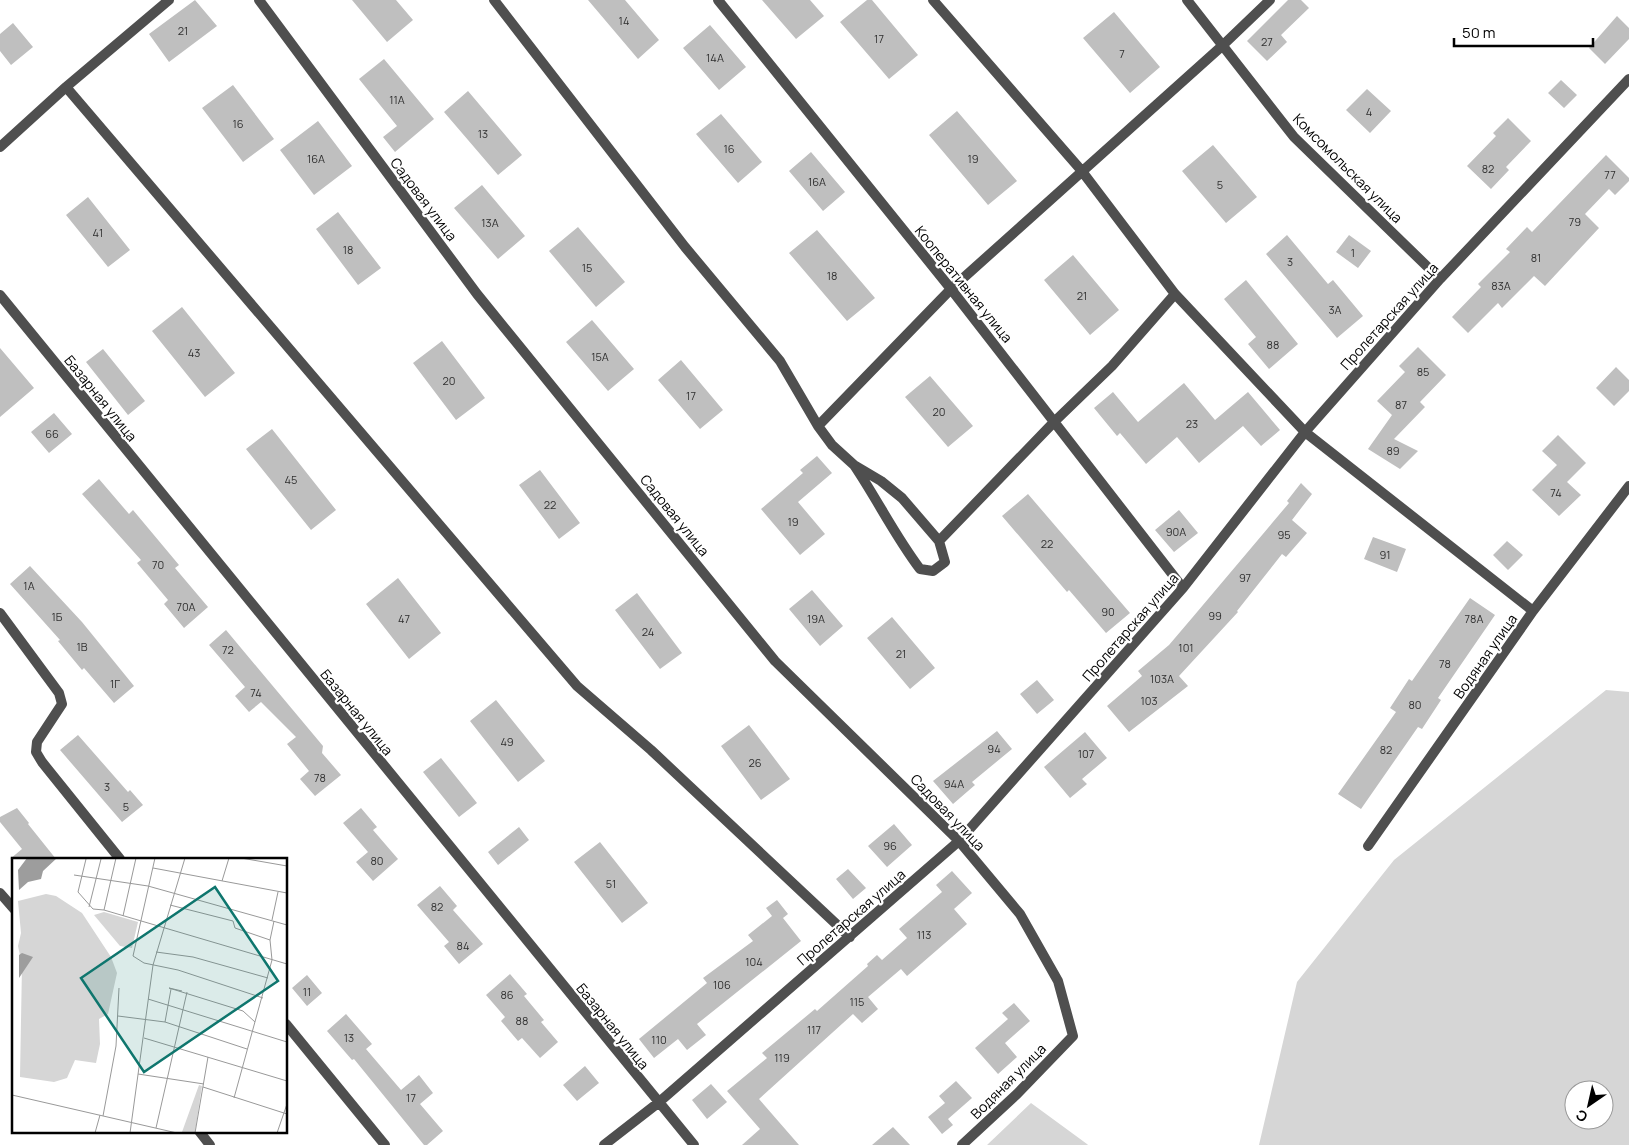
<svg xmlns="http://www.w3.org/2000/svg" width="1629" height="1145" font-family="Manrope,sans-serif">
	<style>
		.green { fill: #d6d6d6; fill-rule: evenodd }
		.building { fill: #bfbfbf }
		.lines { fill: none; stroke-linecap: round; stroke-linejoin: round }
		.minor { stroke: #4f4f4f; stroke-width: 10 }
		.labels { text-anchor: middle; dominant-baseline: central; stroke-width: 4.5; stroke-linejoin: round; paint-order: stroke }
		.number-label { font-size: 11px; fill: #303030 }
		.street-label { font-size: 14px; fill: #000; stroke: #fff }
		.inset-road { fill: none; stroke: #999; stroke-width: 1 }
		.view { fill: #0f766e; fill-opacity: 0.15; stroke: #0f766e; stroke-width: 2.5 }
		.inset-edge { fill: none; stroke: #000; stroke-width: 2.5 }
	</style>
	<rect width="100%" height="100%" fill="#fff"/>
	<path class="green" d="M1606,690L1629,692V1145H1259L1297,982L1394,860ZM1574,1090H1604V1120H1574Z
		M1031,1103L1087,1144L1088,1145H987Z"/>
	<path class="building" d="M195,0L217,26L169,62L149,34Z
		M352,0H396L413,20L387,42Z
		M588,0H625L659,40L638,59Z
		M762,0H810L824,16L796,39Z
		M867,0H872L918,55L889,79L840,22Z
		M1288,0H1301L1309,8L1281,35L1287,42L1267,61L1247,41Z
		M1114,12L1160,67L1130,93L1083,38Z
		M1617,16L1629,28V39L1605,64L1589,48Z
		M13,23L33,47L11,65L0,51V34Z
		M710,25L746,67L719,90L683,48Z
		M384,59L434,119L395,152L383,137L397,126L359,79Z
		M1561,80L1577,95L1564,108L1548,93Z
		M233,85L274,139L243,162L202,108Z
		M1367,89L1391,111L1370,133L1346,110Z
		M468,91L522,155L498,175L444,112Z
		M957,111L1017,181L988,205L929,135Z
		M721,114L762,162L738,183L696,134Z
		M1508,118L1531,141L1506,167L1509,170L1491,189L1467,166L1496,136L1493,133Z
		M318,121L352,166L314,195L280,150Z
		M1213,145L1257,197L1226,223L1182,171Z
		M811,152L845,192L823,211L789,171Z
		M1606,155L1629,178V181L1615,195L1609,189L1585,214L1599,228L1545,286L1534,276L1502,308L1498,303L1468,333L1452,317L1481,287L1478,284L1510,252L1506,249L1527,227L1532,232Z
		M482,185L525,236L498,259L454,208Z
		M88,197L130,250L108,267L66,215Z
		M338,212L381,268L358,285L316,229Z
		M578,227L625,282L596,307L549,251Z
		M817,230L875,298L847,321L789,253Z
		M1287,235L1328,284L1333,280L1363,316L1337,338L1266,254Z
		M1349,235L1371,251L1358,268L1336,252Z
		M1073,255L1119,310L1090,335L1044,280Z
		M1246,280L1298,344L1269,369L1248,344L1256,337L1224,299Z
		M182,307L235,373L205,397L152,331Z
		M592,320L634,369L608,391L566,342Z
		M442,341L485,398L456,420L413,363Z
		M1418,347L1446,375L1420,402L1425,407L1394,439L1418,451L1400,469L1368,449L1392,415L1377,401L1405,372L1399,366Z
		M0,348L34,388L0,417Z
		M103,349L145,401L128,415L86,362Z
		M681,360L723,410L700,429L658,380Z
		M1616,367L1629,380V391L1614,406L1596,388Z
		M930,376L973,426L948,447L905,397Z
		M1184,383L1215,420L1248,392L1280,430L1261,446L1243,426L1199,463L1177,437L1146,464L1120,433L1117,436L1094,408L1113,392L1138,422Z
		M54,413L72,434L49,453L31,432Z
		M272,429L336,510L311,530L246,449Z
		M1558,435L1586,463L1567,482L1581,495L1559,516L1532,490L1557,465L1542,451Z
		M817,456L832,473L798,502L825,534L800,555L761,509L803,473L800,470Z
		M540,470L580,523L559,539L519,485Z
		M99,479L129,514L133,510L179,565L175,568L208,607L184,628L164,604L168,600L137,563L141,560L82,494Z
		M1301,483L1312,494L1292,520L1307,533L1286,557L1282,554L1237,611L1238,612L1179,676L1188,686L1129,732L1107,706L1142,676L1138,671L1169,645L1192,618L1289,503L1287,501Z
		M1028,494L1130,613L1106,633L1069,590L1067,592L1002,516Z
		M1179,510L1198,533L1174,552L1155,530Z
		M1373,537L1406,549L1397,572L1364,559Z
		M1507,541L1523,555L1508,570L1493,555Z
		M30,566L82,622L134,686L114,703L84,668L82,670L58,641L60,640L10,584Z
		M398,578L441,633L409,659L366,604Z
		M812,590L843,626L820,646L789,609Z
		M637,593L682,653L660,669L615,610Z
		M1470,598L1495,615L1438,698L1441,700L1422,729L1418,727L1361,809L1338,794L1396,712L1390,708L1409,679L1412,681Z
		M892,617L935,668L910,689L867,638Z
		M226,630L323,746L322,753L341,775L315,796L300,779L309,771L287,744L296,737L261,702L249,712L235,696L245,687L209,645Z
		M1037,680L1054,700L1037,714L1020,694Z
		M496,700L545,761L518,782L470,721Z
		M749,725L790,779L761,800L721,746Z
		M997,731L1012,749L972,782L975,785L953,804L933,781Z
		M1085,732L1107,758L1082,779L1087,784L1070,798L1044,767Z
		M78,735L128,792L130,790L143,805L122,822L60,750Z
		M441,758L477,803L459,817L423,772Z
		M17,808L29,823L28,824L56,859H10L22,849L0,822V817Z
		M361,808L377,827L373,830L398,859L373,881L356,862L368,852L343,823Z
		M894,824L912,845L887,867L868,846Z
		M519,827L529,840L498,865L488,852Z
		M600,842L648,903L622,923L574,862Z
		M848,869L866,888L853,899L836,879Z
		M952,871L972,893L954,909L967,924L907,976L901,969L868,997L878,1009L862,1023L853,1014L759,1099L799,1145H742L760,1129L727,1091L767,1058L762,1053L815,1009L817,1011L868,966L867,964L877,955L882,960L907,938L899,929L942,892L936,885Z
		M440,886L457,906L453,910L483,944L459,964L444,946L449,942L417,905Z
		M777,900L788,914L783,918L801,941L697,1024L706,1035L687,1050L678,1039L654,1058L639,1039L707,983L703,978L753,941L748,935L772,916L766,908Z
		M510,974L527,994L524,996L544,1020L541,1022L558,1042L540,1058L522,1038L518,1041L501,1021L505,1017L486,995Z
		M307,975L322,993L307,1006L292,988Z
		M1014,1003L1030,1021L1005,1043L1017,1057L998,1074L975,1048L1008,1019L1002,1013Z
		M346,1014L372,1044L366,1049L401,1090L419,1075L433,1093L420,1104L443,1131L427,1145H424L354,1059L352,1060L327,1031Z
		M585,1066L599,1083L577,1101L563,1085Z
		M956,1081L972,1098L948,1119L953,1125L942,1134L928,1117L945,1103L939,1096Z
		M711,1084L727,1102L707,1119L692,1100Z
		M893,1127L910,1145H872Z"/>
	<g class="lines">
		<path class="minor" d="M259,0L477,294L775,661L959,841L1020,914L1058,981L1073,1036L1017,1094L962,1145
			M494,0L685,247L780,361L818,426L832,445L854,465L881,481L902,498L939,541L945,562L933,571L920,569C895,536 877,499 854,465
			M718,0L951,289L1183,588
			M933,0L1081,170L1175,294L1305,432L1533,611
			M1187,0L1294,137L1440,279
			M66,87L577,686L651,750L850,937
			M0,147L66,87L169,0
			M0,295L694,1145
			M818,426L951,289L1222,46L1270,0
			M939,541L1055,421L1112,366L1175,294
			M0,613L59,693L62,704L37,742L36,752L42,762L120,859
			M1368,846L1533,611L1629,486
			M0,893L14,909
			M286,1024L385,1145
			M199,1131L210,1145
			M604,1145L658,1103L959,841L1183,588L1305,432L1440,279L1629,79"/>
	</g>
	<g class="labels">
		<g class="number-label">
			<text x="624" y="20">14</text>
			<text x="183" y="30">21</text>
			<text x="879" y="38">17</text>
			<text x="1267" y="41">27</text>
			<text x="1122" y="53">7</text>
			<text x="715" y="57">14А</text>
			<text x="397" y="99">11А</text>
			<text x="1369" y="111">4</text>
			<text x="238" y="123">16</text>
			<text x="483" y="133">13</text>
			<text x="729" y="148">16</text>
			<text x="316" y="158">16А</text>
			<text x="973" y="158">19</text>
			<text x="1488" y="168">82</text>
			<text x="1610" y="174">77</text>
			<text x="817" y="181">16А</text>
			<text x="1220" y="184">5</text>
			<text x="1575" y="221">79</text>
			<text x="490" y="222">13А</text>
			<text x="98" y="232">41</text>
			<text x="348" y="249">18</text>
			<text x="1353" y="252">1</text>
			<text x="1536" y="257">81</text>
			<text x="1290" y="261">3</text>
			<text x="587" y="267">15</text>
			<text x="832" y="275">18</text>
			<text x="1501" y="285">83А</text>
			<text x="1082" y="295">21</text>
			<text x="1335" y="309">3А</text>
			<text x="1273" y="344">88</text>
			<text x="194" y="352">43</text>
			<text x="600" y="356">15А</text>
			<text x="1423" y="371">85</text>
			<text x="449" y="380">20</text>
			<text x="691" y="395">17</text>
			<text x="1401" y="404">87</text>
			<text x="939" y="411">20</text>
			<text x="1192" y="423">23</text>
			<text x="52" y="433">66</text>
			<text x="1393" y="450">89</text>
			<text x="291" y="479">45</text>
			<text x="1556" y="492">74</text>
			<text x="550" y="504">22</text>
			<text x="793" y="521">19</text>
			<text x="1176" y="531">90А</text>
			<text x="1284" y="534">95</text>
			<text x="1047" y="543">22</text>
			<text x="1385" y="554">91</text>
			<text x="158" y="564">70</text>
			<text x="1245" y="577">97</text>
			<text x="29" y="585">1А</text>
			<text x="186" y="606">70А</text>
			<text x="1108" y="611">90</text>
			<text x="1215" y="615">99</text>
			<text x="57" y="616">1Б</text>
			<text x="404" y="618">47</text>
			<text x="816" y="618">19А</text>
			<text x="1474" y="618">78А</text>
			<text x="648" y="631">24</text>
			<text x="82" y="646">1В</text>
			<text x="1186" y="647">101</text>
			<text x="228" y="649">72</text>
			<text x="901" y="653">21</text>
			<text x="1445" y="663">78</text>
			<text x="1162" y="678">103А</text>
			<text x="115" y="683">1Г</text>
			<text x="256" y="692">74</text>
			<text x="1149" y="700">103</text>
			<text x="1415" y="704">80</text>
			<text x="507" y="741">49</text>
			<text x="994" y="748">94</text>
			<text x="1386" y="749">82</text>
			<text x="1086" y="753">107</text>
			<text x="755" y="762">26</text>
			<text x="320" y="777">78</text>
			<text x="954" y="783">94А</text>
			<text x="107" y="786">3</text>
			<text x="126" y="806">5</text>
			<text x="890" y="845">96</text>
			<text x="377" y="860">80</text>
			<text x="611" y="883">51</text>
			<text x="437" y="906">82</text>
			<text x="924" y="934">113</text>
			<text x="463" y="945">84</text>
			<text x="754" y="961">104</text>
			<text x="722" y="984">106</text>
			<text x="307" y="991">11</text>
			<text x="507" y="994">86</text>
			<text x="857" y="1001">115</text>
			<text x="522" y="1020">88</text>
			<text x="814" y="1029">117</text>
			<text x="349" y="1037">13</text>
			<text x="659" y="1039">110</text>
			<text x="782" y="1057">119</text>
			<text x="411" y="1097">17</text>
		</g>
		<g class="street-label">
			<text transform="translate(1348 168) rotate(45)">Комсомольская улица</text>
			<text transform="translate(424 199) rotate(53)">Садовая улица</text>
			<text transform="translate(964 284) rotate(51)">Кооперативная улица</text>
			<text transform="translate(1389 316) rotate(-48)">Пролетарская улица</text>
			<text transform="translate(101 398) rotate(51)">Базарная улица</text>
			<text transform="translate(675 515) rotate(51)">Садовая улица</text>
			<text transform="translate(1130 627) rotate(-49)">Пролетарская улица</text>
			<text transform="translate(1485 656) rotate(-55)">Водяная улица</text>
			<text transform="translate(357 712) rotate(51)">Базарная улица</text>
			<text transform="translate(948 812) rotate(46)">Садовая улица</text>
			<text transform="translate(851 917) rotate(-41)">Пролетарская улица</text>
			<text transform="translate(613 1026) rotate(51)">Базарная улица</text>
			<text transform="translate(1008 1081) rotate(-45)">Водяная улица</text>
		</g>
	</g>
	<g transform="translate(12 858)">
		<rect width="275" height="275" fill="#fff"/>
		<path d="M34,36L44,38L70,55L99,99L105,115L96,156L87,161L88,186L84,205L63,202L55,220L42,224L8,219L10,107L6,88L9,75L6,43ZM92,54L126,64L120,90L108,88L82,57ZM187,227L190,228L183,274H170Z" fill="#d6d6d6"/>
		<path d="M15,0H45L31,13L29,21L16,24L7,32L6,12ZM10,95L21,99L7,120V97Z" fill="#9d9d9d"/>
		<path class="inset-road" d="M143,0L121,98L132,105L166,112L251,140M229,0L275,8M74,1L66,34L81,51L92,52L275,106M141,10L275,35M62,17L136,28L275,67M210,23L217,0M158,47L221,63L223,70L258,82M77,49L89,1M92,52L104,0M111,58L124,0M260,62L266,34M144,94L181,99L256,120M170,133L157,130L231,153L243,164M136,141L275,184M106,158L153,164L235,191M153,164L159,131M132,180L275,223M126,216L192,226M191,229L275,256M0,237L165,275M222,240L260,102L258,82L262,63M91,258L104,188L107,130M144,270L175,134M83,275L88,257M118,275L141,107L173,0M183,275L196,199M265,275L275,246"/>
		<path class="view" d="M203,29L266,123L132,214L69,120Z"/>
		<rect width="275" height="275" class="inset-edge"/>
	</g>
	<g transform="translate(1589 1105) rotate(214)"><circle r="24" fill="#ffffff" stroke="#999999"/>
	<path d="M0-4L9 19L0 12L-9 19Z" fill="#000000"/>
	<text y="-8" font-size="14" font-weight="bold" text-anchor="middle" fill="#000000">С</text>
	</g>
	<path d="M1454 38v8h139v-8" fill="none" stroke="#000000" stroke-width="2.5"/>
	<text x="1462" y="38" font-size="15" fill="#000000" stroke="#ffffff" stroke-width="4" paint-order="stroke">50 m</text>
</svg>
